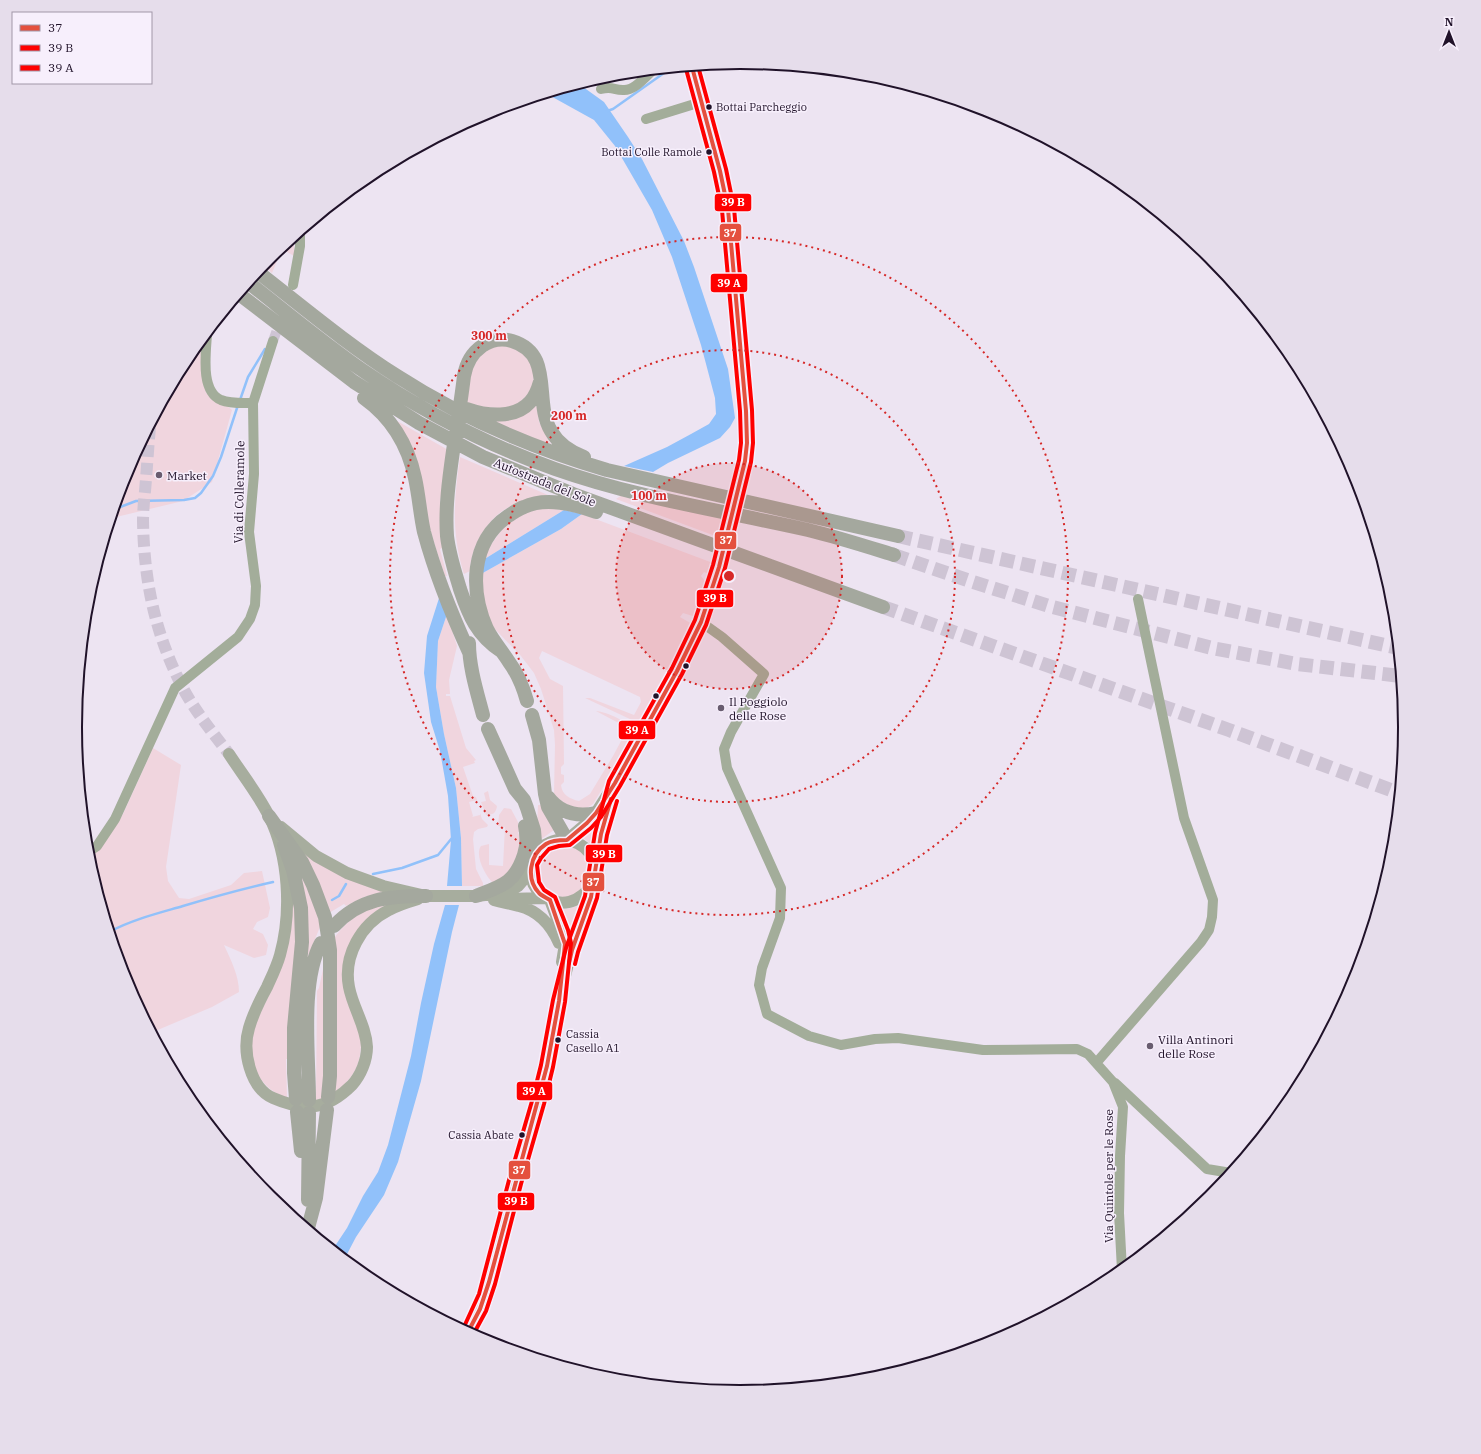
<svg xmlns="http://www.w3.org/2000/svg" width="1481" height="1454" font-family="'IBM Plex Serif',serif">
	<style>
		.green { fill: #f0d5de }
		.water { fill: #91c1fa }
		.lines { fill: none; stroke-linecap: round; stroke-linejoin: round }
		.stream { stroke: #91c1fa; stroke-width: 2.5 }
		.minor-tunnel { stroke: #cec4d4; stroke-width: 10; stroke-dasharray: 10 5; stroke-linecap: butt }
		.major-tunnel { stroke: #cec4d4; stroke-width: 12; stroke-dasharray: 12 6; stroke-linecap: butt }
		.highway-tunnel { stroke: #cec4d4; stroke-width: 14; stroke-dasharray: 14 7; stroke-linecap: butt }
		.minor { stroke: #a3ad9a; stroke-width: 10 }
		.major { stroke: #a7ad9e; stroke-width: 12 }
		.highway { stroke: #a4a89e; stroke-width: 14 }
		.bus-1-casing { stroke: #f7effc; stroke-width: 7 }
		.bus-2-casing { stroke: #f7effc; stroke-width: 7 }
		.bus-3-casing { stroke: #f7effc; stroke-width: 7 }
		.bus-1 { stroke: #e4503e; stroke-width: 4 }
		.bus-2 { stroke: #f00; stroke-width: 4 }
		.bus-3 { stroke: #f00; stroke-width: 4 }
		.ring { fill: none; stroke: #d62828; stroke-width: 2; stroke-dasharray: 2 4 }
		.bus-dot { fill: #201229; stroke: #f7effc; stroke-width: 1.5 }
		.poi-dot { fill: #685c6f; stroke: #f7effc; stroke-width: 1.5 }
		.labels { text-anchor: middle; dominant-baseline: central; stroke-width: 3; stroke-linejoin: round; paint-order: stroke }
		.bus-label { font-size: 11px; fill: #201229; stroke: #f7effc; text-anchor: start }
		.poi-label { font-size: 12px; fill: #201229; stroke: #f7effc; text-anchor: start }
		.street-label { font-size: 12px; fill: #201229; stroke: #f7effc }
		.rim { fill: none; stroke: #201229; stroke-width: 2 }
		.centre { fill: #d62828; stroke: #f7effc; stroke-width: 2 }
		.ring-label { font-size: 12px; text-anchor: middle; font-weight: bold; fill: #d62828; stroke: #f7effc; stroke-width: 3; stroke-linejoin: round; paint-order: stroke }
		.line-badge { stroke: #f7effc; stroke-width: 1.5 }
		.badge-label { font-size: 11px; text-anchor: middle; font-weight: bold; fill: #fff }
	</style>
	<rect width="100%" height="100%" fill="#ede4f2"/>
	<path class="green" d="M294,237V256L282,249L272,273L263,265L270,257Z
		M201,341V359L206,393L220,400L232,410L212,482L183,501L112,518L126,472L188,357Z
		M500,345L517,347L534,367L533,390L512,409L466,406L470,375L480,353Z
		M536,401L539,422L551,444L526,436L491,420Z
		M397,421L450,451L440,501V530L442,548L440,549L447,576H445L437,552Z
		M460,457L548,495C535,499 521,502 509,507C488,517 470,548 470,571L464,574C451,533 454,499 460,457Z
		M622,495L724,517L718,537L616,499Z
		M541,507L564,510L483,560V556L508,521Z
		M582,514L713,563L709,574L704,572L701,576C713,589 701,603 696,617L683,613L680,617L692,624L676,658L641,720L637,722L632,720L585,698H590L634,715L641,702L640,697L542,651L539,658L550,679L563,686L564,764L561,767V774L564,775V782L561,785C562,795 570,799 579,801L590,794L613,756L628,728L596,711C607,712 630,722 635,733L628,743V746L593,804C581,815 563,804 554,794L555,745L554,730L541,689L534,673L521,656L491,625L481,594V574L561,529Z
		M447,614L457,646L449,680L450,694H446V696H450L466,748L476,760L474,761L475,763L463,767L473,796L476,797L477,800L469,802L473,816L472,817L480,815V813L482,819L488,825L487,827L478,829L474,832L473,839L476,869L483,883V886H462L461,838L456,788L444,734L436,687L438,641Z
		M153,748L181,765L166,867L168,881L179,898L189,899L231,885L244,873L262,871L270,908L268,917L257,922L253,929L263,934L268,945L266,955L254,958L224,945C231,960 239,976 239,992L212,1007L153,1032L126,981L88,857L105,842L123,814Z
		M488,791L490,800L497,806C496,813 493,815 486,815L481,802L486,801L484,793Z
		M607,798L593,844H590L586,840L577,836Z
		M538,805H541L554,830L540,840L537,826Z
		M504,808L511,809L518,822L520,832H518C522,842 519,861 512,870C507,875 500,879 494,884C486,877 474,855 481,846L489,844V865L503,866L505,827L498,826L499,815Z
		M299,845L384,892L364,897L346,906L344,904L329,913Z
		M537 871a26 26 0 1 1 52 0a26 26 0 1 1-52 0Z
		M296,863L316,906L320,927L305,963Z
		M294,900L297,930L288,1059H286L287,1098C257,1088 246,1059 254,1029C259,1012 270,998 274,981C279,962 283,943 287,924C289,916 290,907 294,900Z
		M391,902L348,952L361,1040C361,1069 353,1075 335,1095L334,938C352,915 364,910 391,902Z
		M580,905L581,907L569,957L566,955L558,908L567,909Z
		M325,960V1099L316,1100L317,991L319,988Z"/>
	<path class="water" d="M579,84L604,102L628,137L642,159L684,241L694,267L728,369L735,418L730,427L720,438L668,463L653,472L624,466L667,447L691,434L709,424L716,414L715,398L701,345L672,257L652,210L615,146L594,120L547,94Z
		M564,510L582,514L561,529L481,574L483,560Z
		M440,595L447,614L438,641L436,687L444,734L456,788L461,838L462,886H447L451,840L448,796L440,751L431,722L424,673L427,636Z
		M445,905H459L452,932L421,1081L398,1162L384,1195L356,1237L345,1258L333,1249L347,1228L363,1196L378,1172L388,1145L411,1056L421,1003L434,944Z"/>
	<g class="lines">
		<path class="stream" d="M607,111L613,109L664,73L674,69
			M240,400L248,377L265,349
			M115,509L136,501L184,500L195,498L201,493L213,476L221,457L238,405
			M373,874L402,868L438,855L452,838
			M332,900L339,896L346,884
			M111,931C134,919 159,913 183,906C213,897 242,889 273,882"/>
		<path class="minor-tunnel" d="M273,341L281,319"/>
		<path class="major-tunnel" d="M150,427C148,448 147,469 145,491C144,501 143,511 143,521C144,583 156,638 185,692C198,715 214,734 229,754"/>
		<path class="highway-tunnel" d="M898,536L1398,648
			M894,555L973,582L1049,606L1212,648L1297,664L1401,676
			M883,607L1229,730L1399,793"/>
		<path class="minor" d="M601,89C613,86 613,90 623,90C634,91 644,78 652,71
			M646,119L701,102
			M293,285L300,246V232
			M207,334C206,353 200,391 221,400C231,404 242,403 253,403
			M701,622L722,637L764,674L731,732L724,749L727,768L781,888L780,918L762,968L759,985L767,1014L809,1036L841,1045L875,1039L898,1038L983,1050L1077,1049L1088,1054L1113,1082L1123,1107L1120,1156L1119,1213L1122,1270
			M88,852L97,846L115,819L175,688L238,637L250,619L255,605L256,586L249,532L254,474L253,403L273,341
			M1097,1062L1201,942L1209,930L1212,917L1213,900L1184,818L1138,599
			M1115,1083L1207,1169L1231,1173"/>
		<path class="major" d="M229,754C242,774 258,794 269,816C289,856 292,912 280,955C277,966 272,976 267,987C260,1000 253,1014 249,1028C242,1051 250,1088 273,1098C305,1112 327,1110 352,1085C361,1075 367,1060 367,1047C366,1026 353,1008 349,987C343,956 361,924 389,910C398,905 408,902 418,899
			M281,827L316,856L347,873L383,886L426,896H476L504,893L511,890L518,886L531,871
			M567,840L587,823L596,813L615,783L677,671L701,622L719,567L745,461L747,443L746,411L728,209L720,171L692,67
			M595,867L601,834L610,799
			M509,899L545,898
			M494,900C503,903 510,903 519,906C539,911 551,925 559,943
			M550,900L562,932L565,944L562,962
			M468,1332C474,1320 481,1308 485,1295C496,1264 503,1230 511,1198C522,1155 536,1112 546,1069C552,1047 554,1025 559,1003C561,990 565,977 568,964C574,941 585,920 591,897C592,892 592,888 593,883C594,878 595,873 595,867C592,845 568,834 549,843C544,845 539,849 536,853C513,888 566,927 593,883"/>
		<path class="highway" d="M258,272C303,307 348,345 397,376C462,418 533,448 607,470L898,536
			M249,283C286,312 323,343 362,370C422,411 487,445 555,469C637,498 724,511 808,530C837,537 865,546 894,555
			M239,294L354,382L419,423L483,457L573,494L883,607
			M364,398C392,418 408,445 415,478C419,496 420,514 424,532C435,573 451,613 469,652
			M467,409C487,416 515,419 530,402C535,397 538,389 540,382
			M469,643C469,667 477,692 483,715
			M501,651C477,635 469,616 460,589C455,572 449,554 447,536C445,508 449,479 453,451C457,426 461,401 464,376C466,364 472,353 482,346C491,340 502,338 512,341C555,354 533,401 551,431C558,443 571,452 584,457
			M527,701C523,687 518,674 509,662C502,651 493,641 487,629C470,591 470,542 508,516C513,513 518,509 524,507C545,497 575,504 596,512
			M532,715L539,740L545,794L548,807L567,840
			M488,729L515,789L524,800L527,808L534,830L536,854
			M548,797C560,813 577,817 596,813
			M269,816L302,862L313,885L325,917L330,950V1076L328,1097
			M284,845L293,870L301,908L302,942L294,1028V1073L296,1099
			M476,896C502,886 515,883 524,855C527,846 527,836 525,826
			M334,926C360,898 389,896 426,896
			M309,1100C309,1056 300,981 321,943
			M297,1112L301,1151
			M308,1200L309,1113
			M308,1228L316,1198L327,1110"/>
		<g class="bus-1-casing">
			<path id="bus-1" d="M569,963L572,950L591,897L601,834L611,799
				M468,1332L480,1309L489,1282L547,1066L559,1001L565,944L550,900C547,898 542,896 539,893C526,879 529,855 546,844C552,840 560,840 567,840L587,823L596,813L615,783L677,671L701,622L719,567L745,461L747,443L746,411L728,209L720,171L692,67"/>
		</g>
		<g class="bus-2-casing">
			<path id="bus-2" d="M575,964L578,952L597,898L607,835L617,801
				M473,1335L486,1311L495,1284L521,1184L544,1104L553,1067L565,1002L571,943L568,930L555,897L544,890L539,882L537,865L541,858L549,849L559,846L570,845L591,828L601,817L620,786L682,674L706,625L725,568L751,462L753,443L752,410L734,208L726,169L698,66"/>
		</g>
		<g class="bus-3-casing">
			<path id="bus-3" d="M463,1329L479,1294L509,1180L532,1101L541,1065L553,1000L566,948L585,896L595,833L609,781L672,668L695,620L713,565L739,460L741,443L740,411L722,210L714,172L686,69"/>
		</g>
		<use href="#bus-1" class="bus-1"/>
		<use href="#bus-2" class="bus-2"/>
		<use href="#bus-3" class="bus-3"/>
	</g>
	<circle cx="729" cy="576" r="113" fill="#d62828" fill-opacity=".12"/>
	<g class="ring">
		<circle cx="729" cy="576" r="113"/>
		<circle cx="729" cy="576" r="226"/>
		<circle cx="729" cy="576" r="339"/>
	</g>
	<g class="bus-dot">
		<circle cx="709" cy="107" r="3.5"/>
		<circle cx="709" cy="152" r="3.5"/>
		<circle cx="686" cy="666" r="3.5"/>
		<circle cx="656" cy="696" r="3.5"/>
		<circle cx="558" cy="1040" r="3.5"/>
		<circle cx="522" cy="1135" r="3.5"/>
	</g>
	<g class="poi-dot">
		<circle cx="159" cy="475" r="4"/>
		<circle cx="721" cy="708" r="4"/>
		<circle cx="1150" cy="1046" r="4"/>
	</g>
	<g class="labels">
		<g class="bus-label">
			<text x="716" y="107">Bottai Parcheggio</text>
			<text x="702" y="152" text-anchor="end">Bottai Colle Ramole</text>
			<text x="566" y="1034">Cassia<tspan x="566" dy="14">Casello A1</tspan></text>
			<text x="514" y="1135" text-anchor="end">Cassia Abate</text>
		</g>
		<g class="poi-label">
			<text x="167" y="475">Market</text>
			<text x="729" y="701">Il Poggiolo<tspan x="729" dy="14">delle Rose</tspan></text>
			<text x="1158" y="1039">Villa Antinori<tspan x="1158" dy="14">delle Rose</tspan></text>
		</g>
		<g class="street-label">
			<text transform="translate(545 482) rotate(22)">Autostrada del Sole</text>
			<text transform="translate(239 492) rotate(-89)">Via di Colleramole</text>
			<text transform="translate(1108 1176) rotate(-90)">Via Quintole per le Rose</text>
		</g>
	</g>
	<path d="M0 0H1481V1454H0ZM82 727a658 658 0 1 1 1316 0a658 658 0 1 1-1316 0Z" fill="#e6ddeb" fill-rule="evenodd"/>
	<path class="rim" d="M82 727a658 658 0 1 1 1316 0a658 658 0 1 1-1316 0Z"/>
	<circle cx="729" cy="576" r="6" class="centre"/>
	<g class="ring-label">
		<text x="489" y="340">300 m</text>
		<text x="569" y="420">200 m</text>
		<text x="649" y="500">100 m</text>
	</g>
	<g class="line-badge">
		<rect x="714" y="193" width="38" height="19" rx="4" fill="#f00"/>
		<rect x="719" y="223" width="23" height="19" rx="4" fill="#e4503e"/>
		<rect x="710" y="273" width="38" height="20" rx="4" fill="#f00"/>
		<rect x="714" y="531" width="23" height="19" rx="4" fill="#e4503e"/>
		<rect x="696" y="589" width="38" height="19" rx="4" fill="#f00"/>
		<rect x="618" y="720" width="38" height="20" rx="4" fill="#f00"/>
		<rect x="585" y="844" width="38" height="19" rx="4" fill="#f00"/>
		<rect x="582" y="872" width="23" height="20" rx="4" fill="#e4503e"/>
		<rect x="516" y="1081" width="37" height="20" rx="4" fill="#f00"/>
		<rect x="508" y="1160" width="23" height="20" rx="4" fill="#e4503e"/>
		<rect x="497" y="1192" width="38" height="19" rx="4" fill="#f00"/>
	</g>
	<g class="badge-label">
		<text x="733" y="206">39 B</text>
		<text x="730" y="237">37</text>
		<text x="729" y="287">39 A</text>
		<text x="726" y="544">37</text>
		<text x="715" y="602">39 B</text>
		<text x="637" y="734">39 A</text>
		<text x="604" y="858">39 B</text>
		<text x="593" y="886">37</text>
		<text x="534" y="1095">39 A</text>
		<text x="519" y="1174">37</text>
		<text x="516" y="1205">39 B</text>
	</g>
	<rect x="12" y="12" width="140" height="72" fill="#f7effc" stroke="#a197a8"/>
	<rect x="20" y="25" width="20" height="6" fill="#e4503e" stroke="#a197a8"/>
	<text x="48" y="32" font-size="12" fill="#201229">37</text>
	<rect x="20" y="45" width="20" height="6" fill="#ff0000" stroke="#a197a8"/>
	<text x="48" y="52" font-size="12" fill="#201229">39 B</text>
	<rect x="20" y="65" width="20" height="6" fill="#ff0000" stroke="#a197a8"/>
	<text x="48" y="72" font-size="12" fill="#201229">39 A</text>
	<g transform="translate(1449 32)" stroke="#f7effc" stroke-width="3" paint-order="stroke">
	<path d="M0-3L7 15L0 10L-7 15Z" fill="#201229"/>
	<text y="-6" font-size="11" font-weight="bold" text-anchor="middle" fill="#201229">N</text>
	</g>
</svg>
